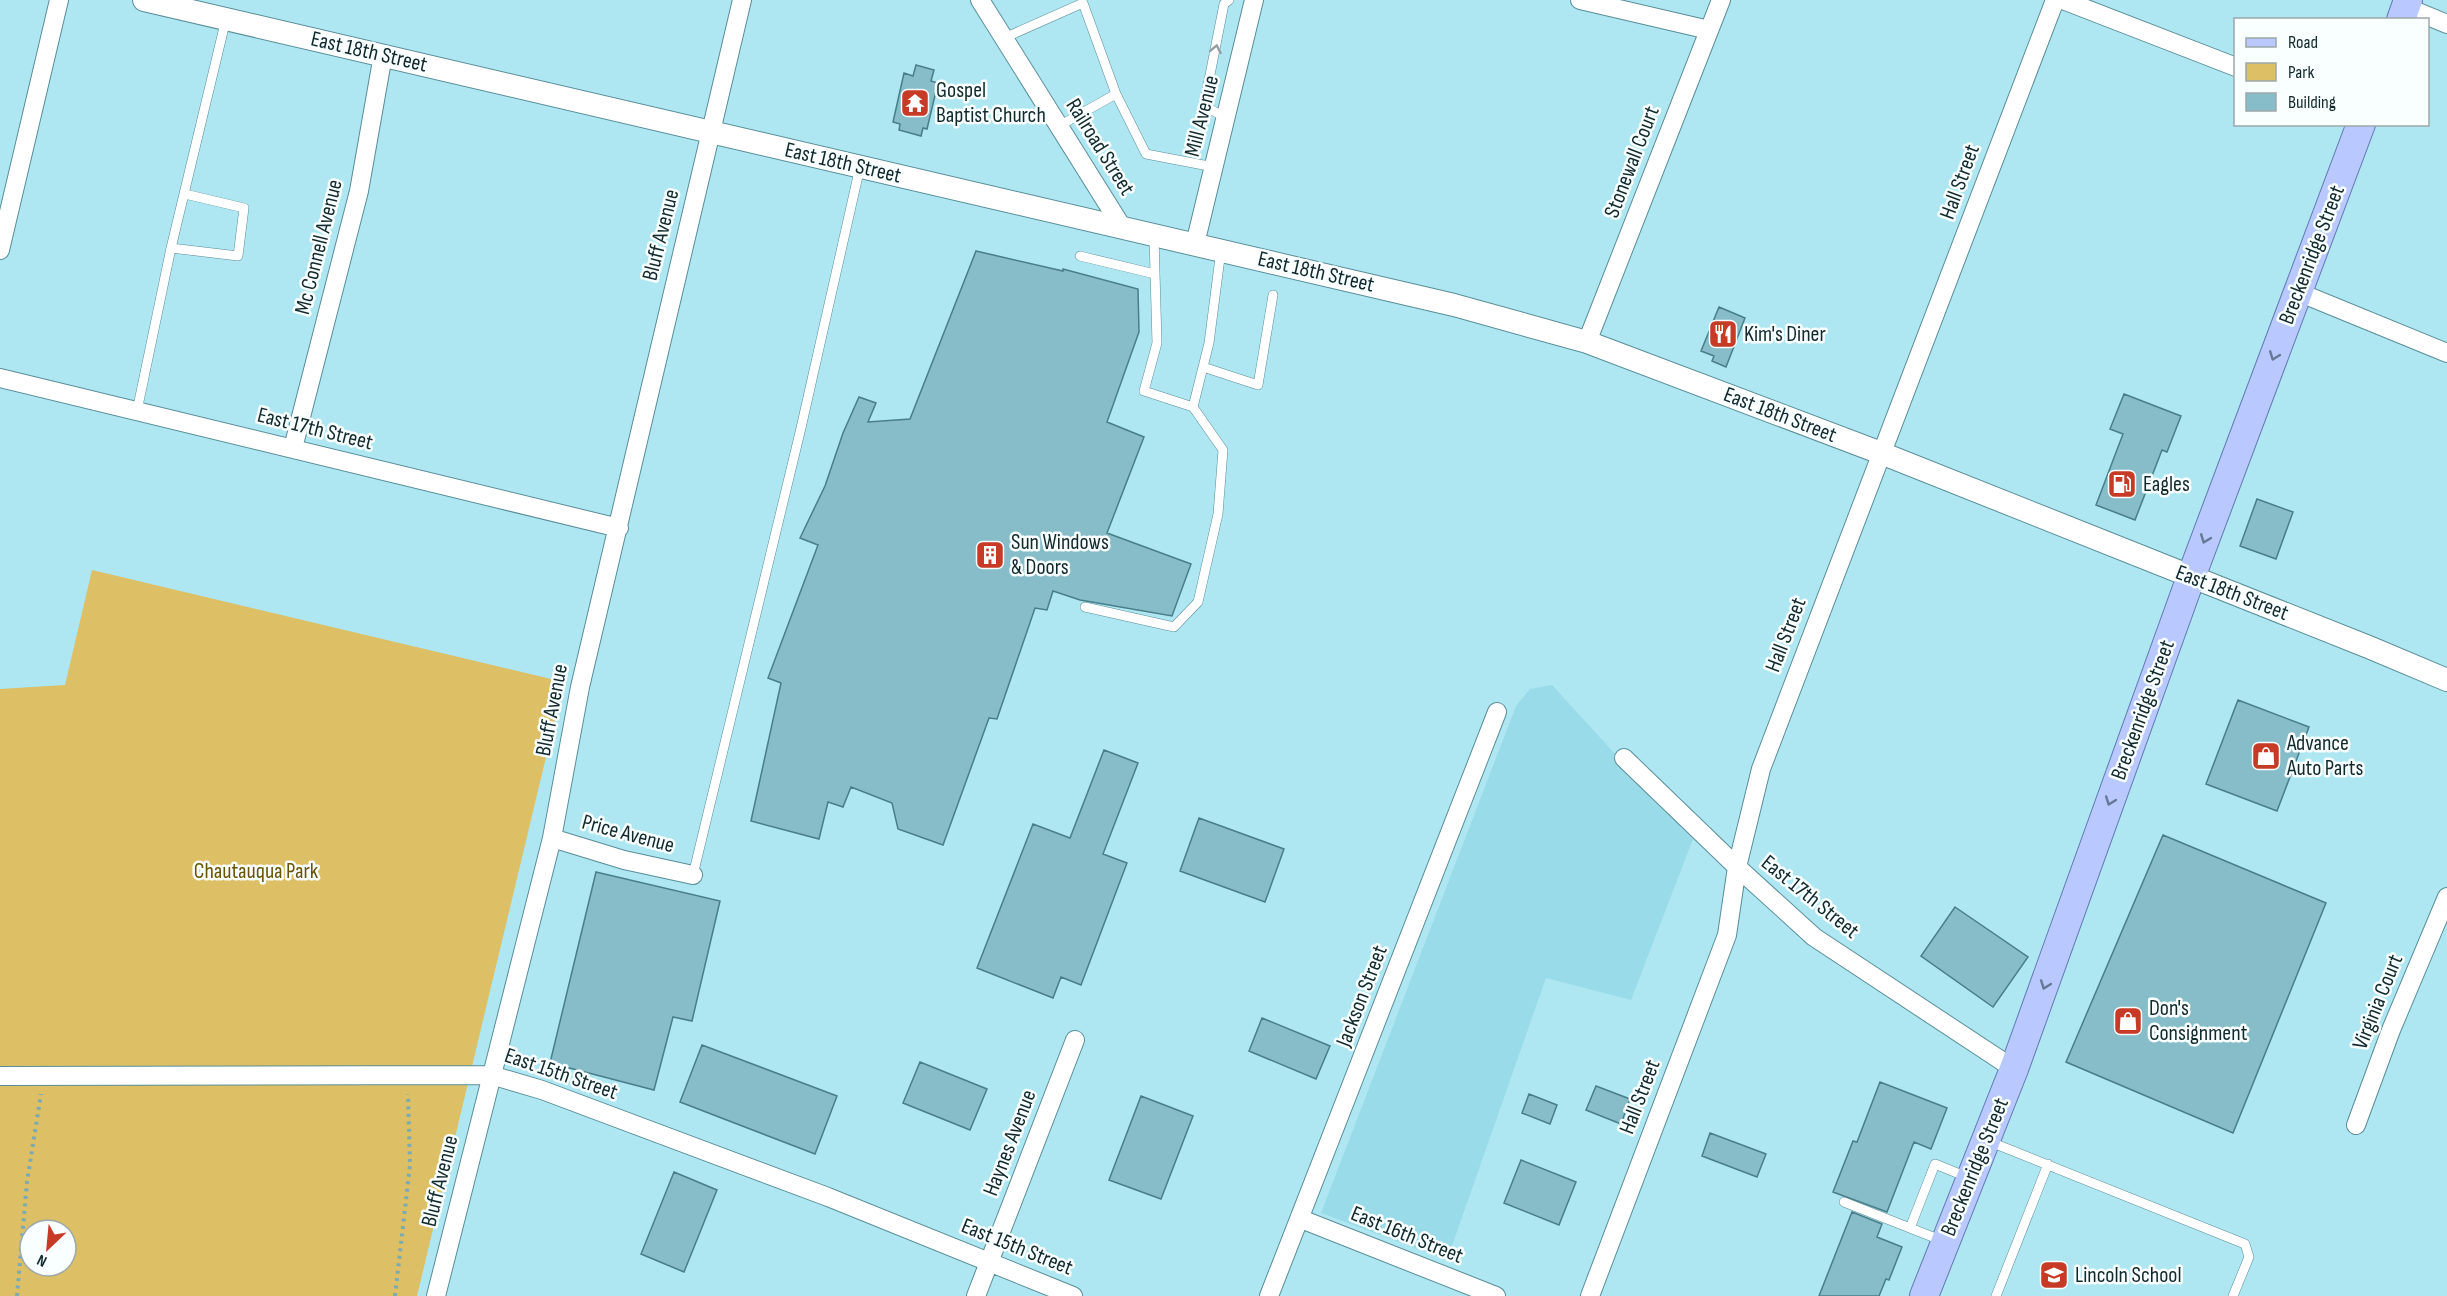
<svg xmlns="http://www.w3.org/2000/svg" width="2447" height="1296" font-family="'Sofia Sans Condensed',sans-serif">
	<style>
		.built { fill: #99dbe8 }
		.green { fill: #ddbf66; fill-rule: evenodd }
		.building { fill: #86bdc8; stroke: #487e89; stroke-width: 1.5 }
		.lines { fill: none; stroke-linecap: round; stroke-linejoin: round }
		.service-casing { stroke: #588e98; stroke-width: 10 }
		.minor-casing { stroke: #588e98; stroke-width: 20 }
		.tertiary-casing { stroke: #588e98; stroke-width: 24 }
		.primary-casing { stroke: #6079b4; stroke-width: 30 }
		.path { stroke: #7caab3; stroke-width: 4; stroke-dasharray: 3 4.5; stroke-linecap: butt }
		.service { stroke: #fff; stroke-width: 9 }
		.minor { stroke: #fff; stroke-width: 18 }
		.tertiary { stroke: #fff; stroke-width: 22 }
		.primary { stroke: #b9c8fe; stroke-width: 28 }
		.oneway { stroke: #949ea0 }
		.oneway2 { stroke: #657895 }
		.labels { text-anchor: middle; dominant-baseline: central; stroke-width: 5; stroke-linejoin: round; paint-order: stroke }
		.street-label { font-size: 22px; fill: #11282c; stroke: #f9feff }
		.poi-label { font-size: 22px; fill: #11282c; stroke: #f9feff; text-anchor: start }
		.park-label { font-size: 22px; fill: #685302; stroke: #f9feff }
	</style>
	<rect width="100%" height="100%" fill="#aee7f2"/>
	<path class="built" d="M1552,685L1693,839L1631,1000L1546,978L1447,1260L1321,1213L1516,706L1530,689Z"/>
	<path class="green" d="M92,570L564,682L417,1296H0V689L65,685ZM30,1230H66V1266H30Z"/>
	<path class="building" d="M916,65L934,70L931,81L938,83L927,129L923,128L921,136L899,130L900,124L893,122L904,73L913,76Z
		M976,251L1063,271V269L1138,289L1139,332L1107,422L1144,437L1107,533L1191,564L1172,616L1080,600L1053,591L1047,610L1035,608L997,719L989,718L943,845L898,829L892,803L851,787L843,807L828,802L819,839L751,821L781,683L768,678L818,545L800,538L825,486L843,433L859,397L876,403L868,422L910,419Z
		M1719,307L1745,318L1726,367L1712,361L1714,356L1701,351Z
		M2124,394L2181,416L2167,452L2162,450L2135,520L2096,505L2123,434L2110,429Z
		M2257,499L2293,512L2276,559L2240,546Z
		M2238,700L2309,727L2277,811L2206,784Z
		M1104,750L1138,763L1103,854L1127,863L1081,985L1061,977L1053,998L977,968L1033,824L1070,838Z
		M1199,818L1284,849L1265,902L1180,871Z
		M2163,835L2326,903L2233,1133L2066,1062Z
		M596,872L720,901L692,1021L673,1017L654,1090L550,1063Z
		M1955,907L2028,957L1993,1007L1921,956Z
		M1262,1018L1330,1046L1316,1079L1249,1051Z
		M702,1045L837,1096L815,1154L680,1102Z
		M920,1062L987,1089L970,1130L903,1103Z
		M1880,1082L1947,1108L1931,1149L1914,1142L1887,1212L1833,1192L1853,1141L1857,1142Z
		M1596,1086L1630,1099L1621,1124L1586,1110Z
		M1529,1094L1557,1105L1550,1124L1522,1113Z
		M1141,1096L1193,1116L1161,1199L1109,1180Z
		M1710,1133L1766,1154L1757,1177L1702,1156Z
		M1521,1160L1576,1182L1559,1225L1504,1203Z
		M674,1172L717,1190L684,1272L641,1254Z
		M1852,1212L1882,1224L1877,1237L1902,1247L1889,1280L1886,1279L1879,1296H1819Z"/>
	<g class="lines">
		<g class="service-casing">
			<path id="service" d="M1004,38L1083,3L1116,94L1146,154L1214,167
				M1226,118L1210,109L1206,95L1224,4L1229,0
				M1059,126L1116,94
				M171,248L238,256L244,208L185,194
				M1080,256L1155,274
				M1203,367L1258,385L1273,295
				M1193,407L1209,343L1221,250
				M137,411L171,248L226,19
				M1085,607L1174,627L1198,602L1218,514L1223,450L1193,407L1144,391L1157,343L1154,237
				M693,875L801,428L860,167
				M1988,1141L2245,1244L2249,1257L2233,1296
				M1844,1202L1943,1241
				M1910,1228L1935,1164L1967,1177
				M1996,1296L2048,1164"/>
		</g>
		<g class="minor-casing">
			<path id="minor" d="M980,0L1122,227
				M1580,0L1709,30
				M2063,0L2236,67
				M2406,7L2447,24
				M1195,244L1254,0
				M0,250L59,0
				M2298,292L2447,353
				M1587,342L1721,0
				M0,378L619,528
				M293,448L359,191L383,55
				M1624,758L1737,867L1814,937L2014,1069
				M552,838L624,860L693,875
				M0,1076L491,1075L542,1090L828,1197L1073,1296
				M2356,1125L2391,1030L2447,897
				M1301,1219L1496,1296
				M436,1296L552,838L580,687L742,0
				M976,1296L1075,1040
				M1269,1296L1497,712
				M1590,1296L1727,935L1737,867L1761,769L2055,0"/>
		</g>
		<g class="tertiary-casing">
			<path id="tertiary" d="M144,0L1454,305L1587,342L1881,453L2371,648L2447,680"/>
		</g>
		<g class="primary-casing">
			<path id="primary" d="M2401,20L2408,0
				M1924,1296L2014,1069L2191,577L2361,124"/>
		</g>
		<path class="path" d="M17,1296L27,1182L41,1094
			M395,1296L410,1165L408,1094"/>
		<use href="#service" class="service"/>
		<use href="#minor" class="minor"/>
		<use href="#tertiary" class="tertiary"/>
		<use href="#primary" class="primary"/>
	</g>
	<defs><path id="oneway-chevron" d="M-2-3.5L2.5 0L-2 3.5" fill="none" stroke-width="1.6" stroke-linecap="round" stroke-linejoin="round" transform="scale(1.5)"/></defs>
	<use class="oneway" href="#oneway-chevron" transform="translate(1216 49) rotate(-79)"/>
	<g class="oneway2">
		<use href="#oneway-chevron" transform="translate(2274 356) rotate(111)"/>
		<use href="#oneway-chevron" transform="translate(2205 539) rotate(111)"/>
		<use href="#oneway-chevron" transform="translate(2110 801) rotate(110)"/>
		<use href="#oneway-chevron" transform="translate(2045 985) rotate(110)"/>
	</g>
	<defs>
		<g id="temple-square" transform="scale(1.5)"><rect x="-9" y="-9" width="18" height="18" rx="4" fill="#c63a26" stroke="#f9feff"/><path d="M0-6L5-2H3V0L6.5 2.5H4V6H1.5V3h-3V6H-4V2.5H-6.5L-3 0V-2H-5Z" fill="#fff"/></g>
		<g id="restaurant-square" transform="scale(1.5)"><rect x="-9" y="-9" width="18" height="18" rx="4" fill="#c63a26" stroke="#f9feff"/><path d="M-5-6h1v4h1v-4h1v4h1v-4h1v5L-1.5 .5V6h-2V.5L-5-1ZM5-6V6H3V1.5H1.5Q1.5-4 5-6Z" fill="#fff"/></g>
		<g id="fuel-square" transform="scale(1.5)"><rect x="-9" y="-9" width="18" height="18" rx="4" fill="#c63a26" stroke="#f9feff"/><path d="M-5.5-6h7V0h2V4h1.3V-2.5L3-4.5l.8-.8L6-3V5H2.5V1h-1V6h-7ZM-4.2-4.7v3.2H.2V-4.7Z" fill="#fff"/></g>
		<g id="building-square" transform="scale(1.5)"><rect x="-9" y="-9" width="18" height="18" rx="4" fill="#c63a26" stroke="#f9feff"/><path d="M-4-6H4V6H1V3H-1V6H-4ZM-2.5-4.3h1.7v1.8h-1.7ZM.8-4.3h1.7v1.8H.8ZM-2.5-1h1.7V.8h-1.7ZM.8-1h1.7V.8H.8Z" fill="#fff"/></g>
		<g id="shop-square" transform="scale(1.5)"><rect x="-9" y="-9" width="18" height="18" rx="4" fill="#c63a26" stroke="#f9feff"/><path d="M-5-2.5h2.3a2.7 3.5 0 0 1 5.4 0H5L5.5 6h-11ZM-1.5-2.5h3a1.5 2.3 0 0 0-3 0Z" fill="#fff"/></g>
		<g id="school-square" transform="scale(1.5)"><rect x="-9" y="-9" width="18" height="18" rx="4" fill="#c63a26" stroke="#f9feff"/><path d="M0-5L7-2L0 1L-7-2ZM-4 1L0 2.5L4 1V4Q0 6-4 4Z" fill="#fff"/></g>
	</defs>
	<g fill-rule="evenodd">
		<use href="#temple-square" x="915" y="103"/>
		<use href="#restaurant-square" x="1723" y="334"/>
		<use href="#fuel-square" x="2122" y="484"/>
		<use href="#building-square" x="990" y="555"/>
		<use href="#shop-square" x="2266" y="756"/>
		<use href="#shop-square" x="2128" y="1021"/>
		<use href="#school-square" x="2054" y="1275"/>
	</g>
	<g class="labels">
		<g class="street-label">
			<text transform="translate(369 52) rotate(13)">East 18th Street</text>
			<text transform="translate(1202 116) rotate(-76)">Mill Avenue</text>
			<text transform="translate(1100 147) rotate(58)">Railroad Street</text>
			<text transform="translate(1632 162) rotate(-69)">Stonewall Court</text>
			<text transform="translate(843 163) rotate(13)">East 18th Street</text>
			<text transform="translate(1960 182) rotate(-70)">Hall Street</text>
			<text transform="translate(661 235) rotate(-76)">Bluff Avenue</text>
			<text transform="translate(319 247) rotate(-76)">Mc Connell Avenue</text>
			<text transform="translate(2312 255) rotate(-69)">Breckenridge Street</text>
			<text transform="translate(1316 272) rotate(13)">East 18th Street</text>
			<text transform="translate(1780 415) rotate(21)">East 18th Street</text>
			<text transform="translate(315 429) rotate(14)">East 17th Street</text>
			<text transform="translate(2232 593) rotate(21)">East 18th Street</text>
			<text transform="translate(1786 635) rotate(-69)">Hall Street</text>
			<text transform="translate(552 710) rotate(-79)">Bluff Avenue</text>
			<text transform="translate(2143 710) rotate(-70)">Breckenridge Street</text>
			<text transform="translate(628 834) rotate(15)">Price Avenue</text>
			<text transform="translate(1810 897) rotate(39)">East 17th Street</text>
			<text transform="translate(1362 996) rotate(-69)">Jackson Street</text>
			<text transform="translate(2378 1002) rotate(-68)">Virginia Court</text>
			<text transform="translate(561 1074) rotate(19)">East 15th Street</text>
			<text transform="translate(1640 1097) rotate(-69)">Hall Street</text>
			<text transform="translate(1010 1143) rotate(-69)">Haynes Avenue</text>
			<text transform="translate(1975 1167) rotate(-68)">Breckenridge Street</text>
			<text transform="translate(440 1181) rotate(-76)">Bluff Avenue</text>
			<text transform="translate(1407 1235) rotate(22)">East 16th Street</text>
			<text transform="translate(1017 1247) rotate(22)">East 15th Street</text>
		</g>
		<g class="poi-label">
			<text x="936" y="90">Gospel<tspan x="936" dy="25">Baptist Church</tspan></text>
			<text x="1744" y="334">Kim's Diner</text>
			<text x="2143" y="484">Eagles</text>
			<text x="1011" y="542">Sun Windows<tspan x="1011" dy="25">&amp; Doors</tspan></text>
			<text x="2287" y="743">Advance<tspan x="2287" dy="25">Auto Parts</tspan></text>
			<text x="2149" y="1008">Don's<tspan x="2149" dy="25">Consignment</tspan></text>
			<text x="2075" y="1275">Lincoln School</text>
		</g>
		<g class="park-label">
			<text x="256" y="871">Chautauqua Park</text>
		</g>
	</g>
	<rect x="2234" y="18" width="195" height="108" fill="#f9feff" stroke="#9ca8ab" stroke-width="1.5"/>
	<rect x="2246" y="38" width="30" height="9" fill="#b9c8fe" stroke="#9ca8ab" stroke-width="1.5"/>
	<text x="2288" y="48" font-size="18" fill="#11282c">Road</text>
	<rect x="2246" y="63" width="30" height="18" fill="#ddbf66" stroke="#9ca8ab" stroke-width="1.5"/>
	<text x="2288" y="78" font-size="18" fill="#11282c">Park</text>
	<rect x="2246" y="93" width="30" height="18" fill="#86bdc8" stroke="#9ca8ab" stroke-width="1.5"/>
	<text x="2288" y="108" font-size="18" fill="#11282c">Building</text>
	<g transform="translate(48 1248) rotate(206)"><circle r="28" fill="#f9feff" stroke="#9ca8ab" stroke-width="1.5"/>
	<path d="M0-4.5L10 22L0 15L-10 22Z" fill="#c63a26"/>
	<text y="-9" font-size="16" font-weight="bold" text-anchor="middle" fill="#11282c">N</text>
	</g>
</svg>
